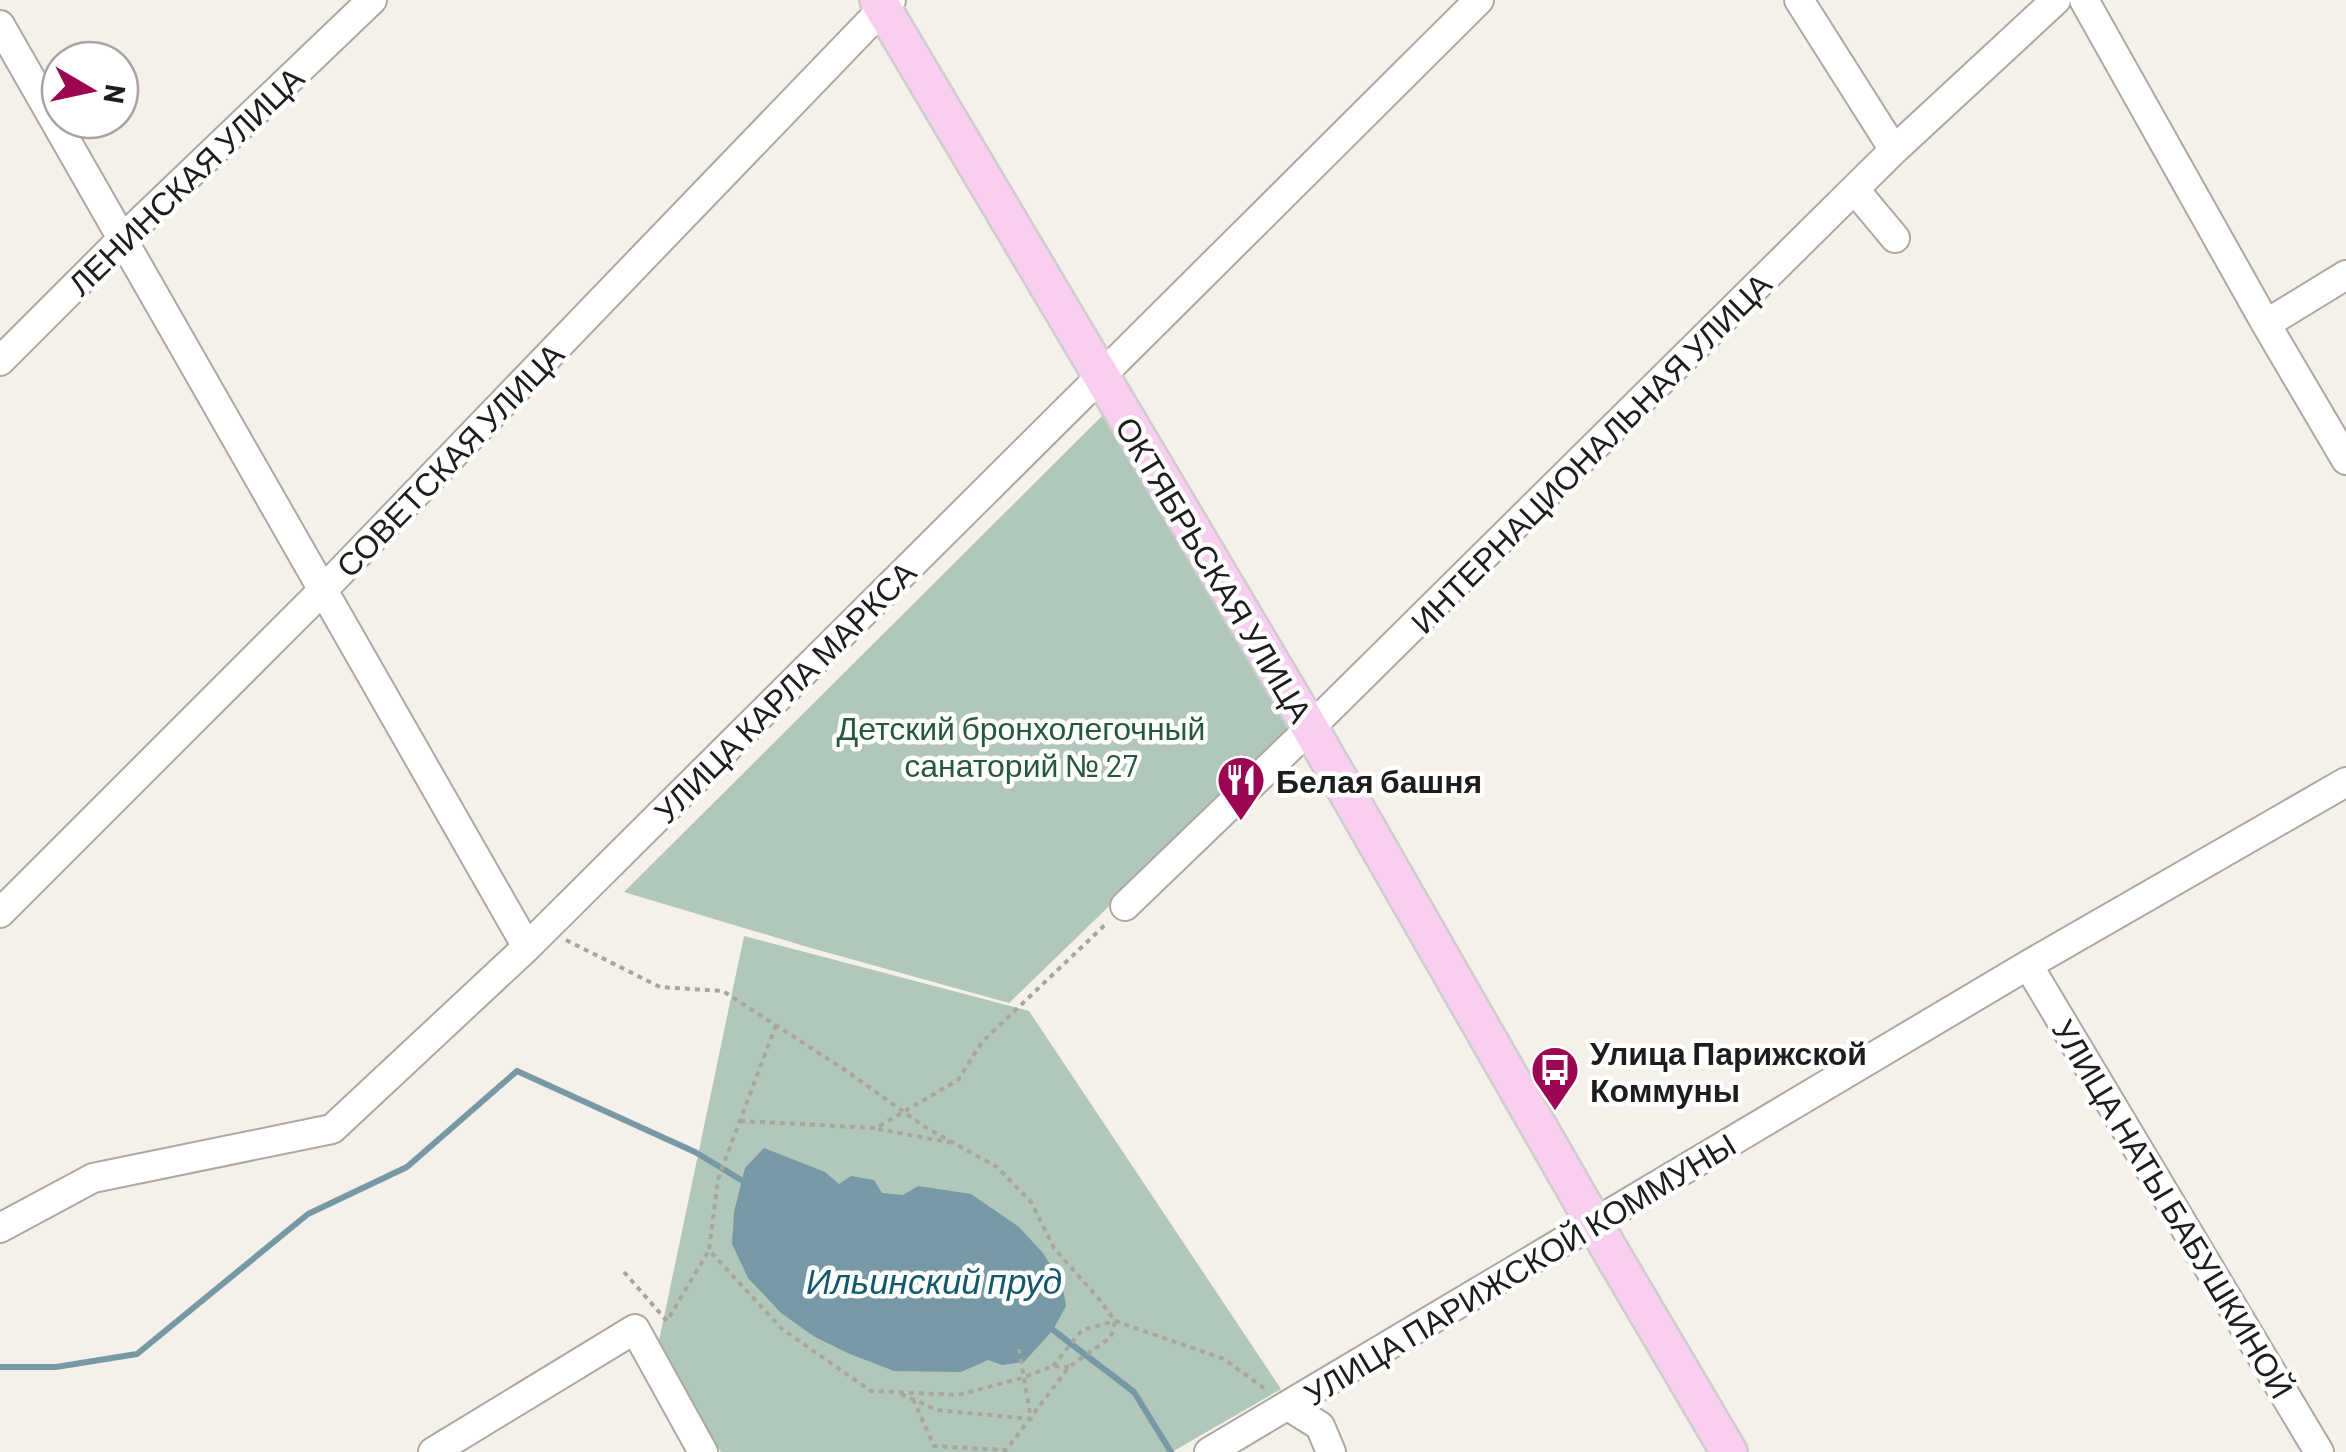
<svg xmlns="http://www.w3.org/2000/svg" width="2346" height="1452" font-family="Barlow,sans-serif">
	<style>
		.green { fill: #b1c7b9 }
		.water { fill: #7799a5 }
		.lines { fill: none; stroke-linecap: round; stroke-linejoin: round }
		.stream { stroke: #7799a5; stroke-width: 6 }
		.minor-casing { stroke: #ada8a1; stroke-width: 32 }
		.major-casing { stroke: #cecdcd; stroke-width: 40 }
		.path { stroke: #a8a59f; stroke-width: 4; stroke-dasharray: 5 5; stroke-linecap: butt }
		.minor { stroke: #fff; stroke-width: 28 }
		.major { stroke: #faceef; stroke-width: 35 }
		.labels { text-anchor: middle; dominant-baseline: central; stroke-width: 9; stroke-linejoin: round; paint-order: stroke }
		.street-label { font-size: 32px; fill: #1f1d1b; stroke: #fff }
		.park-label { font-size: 32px; fill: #25583c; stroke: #fff }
		.poi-label { font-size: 32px; font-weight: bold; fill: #1f1d1b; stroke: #fff; text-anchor: start }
		.water-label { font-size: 35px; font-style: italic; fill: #13596b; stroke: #fff }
	</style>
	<rect width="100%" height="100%" fill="#f5f0e9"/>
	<path class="green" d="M1106,412L1291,730L1009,1003L811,948L624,892Z
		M744,936L1029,1011L1281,1389L1172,1452H721L656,1355Z"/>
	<path class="water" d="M764,1148L825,1172L839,1184L851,1176L874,1180L882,1193L903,1195L918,1186L971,1194L1019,1227L1043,1253L1062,1283L1066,1306L1053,1330L1024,1362L1002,1365L988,1360L961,1372L894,1371L850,1354L815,1337L781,1313L748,1278L732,1244L734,1212L745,1168Z"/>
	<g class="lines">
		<path class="stream" d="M1053,1330L1134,1392L1171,1452
			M0,1367H56L137,1354L308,1214L407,1167L517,1071L695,1152L743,1181"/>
		<g class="minor-casing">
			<path id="minor" d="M1799,0L1894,150
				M2084,0L2266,324L2346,460
				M0,25L527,947
				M1855,190L1895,238
				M2266,324L2346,275
				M0,361L121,240L372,0
				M1125,906L1310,728L1894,150L2056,0
				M0,913L322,591L891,0
				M2028,965L2319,1452
				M0,1228L93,1178L332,1129L527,947L1479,0
				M1288,1406L1320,1426L1331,1452
				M433,1452L635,1329L703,1452
				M1209,1452L2028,965L2346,782"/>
		</g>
		<g class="major-casing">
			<path id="major" d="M878,0L1302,714L1594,1223L1729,1452"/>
		</g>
		<path class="path" d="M566,940L660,987L723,991L845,1070L925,1127L997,1167L1031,1202L1054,1248L1099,1299L1115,1321
			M776,1025L718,1179L709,1250L782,1329L871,1391L958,1395L1022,1378L1053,1366L1069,1367
			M740,1121L876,1128L958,1080L982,1042L1108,922
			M878,1129L953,1143
			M624,1272L667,1321L709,1250
			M1115,1321L1224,1359L1268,1391
			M1053,1366L1082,1330L1115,1321
			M901,1394L937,1410L1031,1419L1019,1349
			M913,1399L934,1446L1006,1450L1069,1367L1111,1337L1115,1321"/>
		<use href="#minor" class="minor"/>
		<use href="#major" class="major"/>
	</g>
	<defs>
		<g id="restaurant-pin" transform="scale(2.5)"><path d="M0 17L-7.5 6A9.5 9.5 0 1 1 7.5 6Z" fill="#9c0551" stroke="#fff"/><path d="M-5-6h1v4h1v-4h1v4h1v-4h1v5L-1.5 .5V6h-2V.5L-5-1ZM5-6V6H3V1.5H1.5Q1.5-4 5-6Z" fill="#fff"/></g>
		<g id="bus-pin" transform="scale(2.5)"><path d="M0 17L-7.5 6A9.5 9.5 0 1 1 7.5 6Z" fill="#9c0551" stroke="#fff"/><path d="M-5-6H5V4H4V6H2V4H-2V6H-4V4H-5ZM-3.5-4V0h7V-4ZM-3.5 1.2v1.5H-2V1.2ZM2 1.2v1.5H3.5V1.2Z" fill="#fff"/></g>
	</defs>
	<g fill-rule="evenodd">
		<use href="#restaurant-pin" x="1241" y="780"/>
		<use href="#bus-pin" x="1555" y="1070"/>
	</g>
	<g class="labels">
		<g class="street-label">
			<text transform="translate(185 180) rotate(-44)">ЛЕНИНСКАЯ УЛИЦА</text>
			<text transform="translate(1590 452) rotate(-45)">ИНТЕРНАЦИОНАЛЬНАЯ УЛИЦА</text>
			<text transform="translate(449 459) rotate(-46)">СОВЕТСКАЯ УЛИЦА</text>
			<text transform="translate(1215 569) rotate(59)">ОКТЯБРЬСКАЯ УЛИЦА</text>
			<text transform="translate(784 691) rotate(-45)">УЛИЦА КАРЛА МАРКСА</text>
			<text transform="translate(2174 1208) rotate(59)">УЛИЦА НАТЫ БАБУШКИНОЙ</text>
			<text transform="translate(1519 1268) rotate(-31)">УЛИЦА ПАРИЖСКОЙ КОММУНЫ</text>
		</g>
		<g class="park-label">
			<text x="1021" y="727">Детский бронхолегочный<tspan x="1021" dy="37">санаторий № 27</tspan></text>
		</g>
		<g class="poi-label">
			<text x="1276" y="780">Белая башня</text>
			<text x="1590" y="1052">Улица Парижской<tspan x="1590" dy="37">Коммуны</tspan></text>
		</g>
		<g class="water-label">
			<text x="934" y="1280">Ильинский пруд</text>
		</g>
	</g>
	<g transform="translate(90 90) rotate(99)"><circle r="48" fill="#ffffff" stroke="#a5a5a4" stroke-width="2.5"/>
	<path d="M0-8L18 38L0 25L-18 38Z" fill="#9c0551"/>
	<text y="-15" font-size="28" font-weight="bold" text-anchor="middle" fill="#1f1d1b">N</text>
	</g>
</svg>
